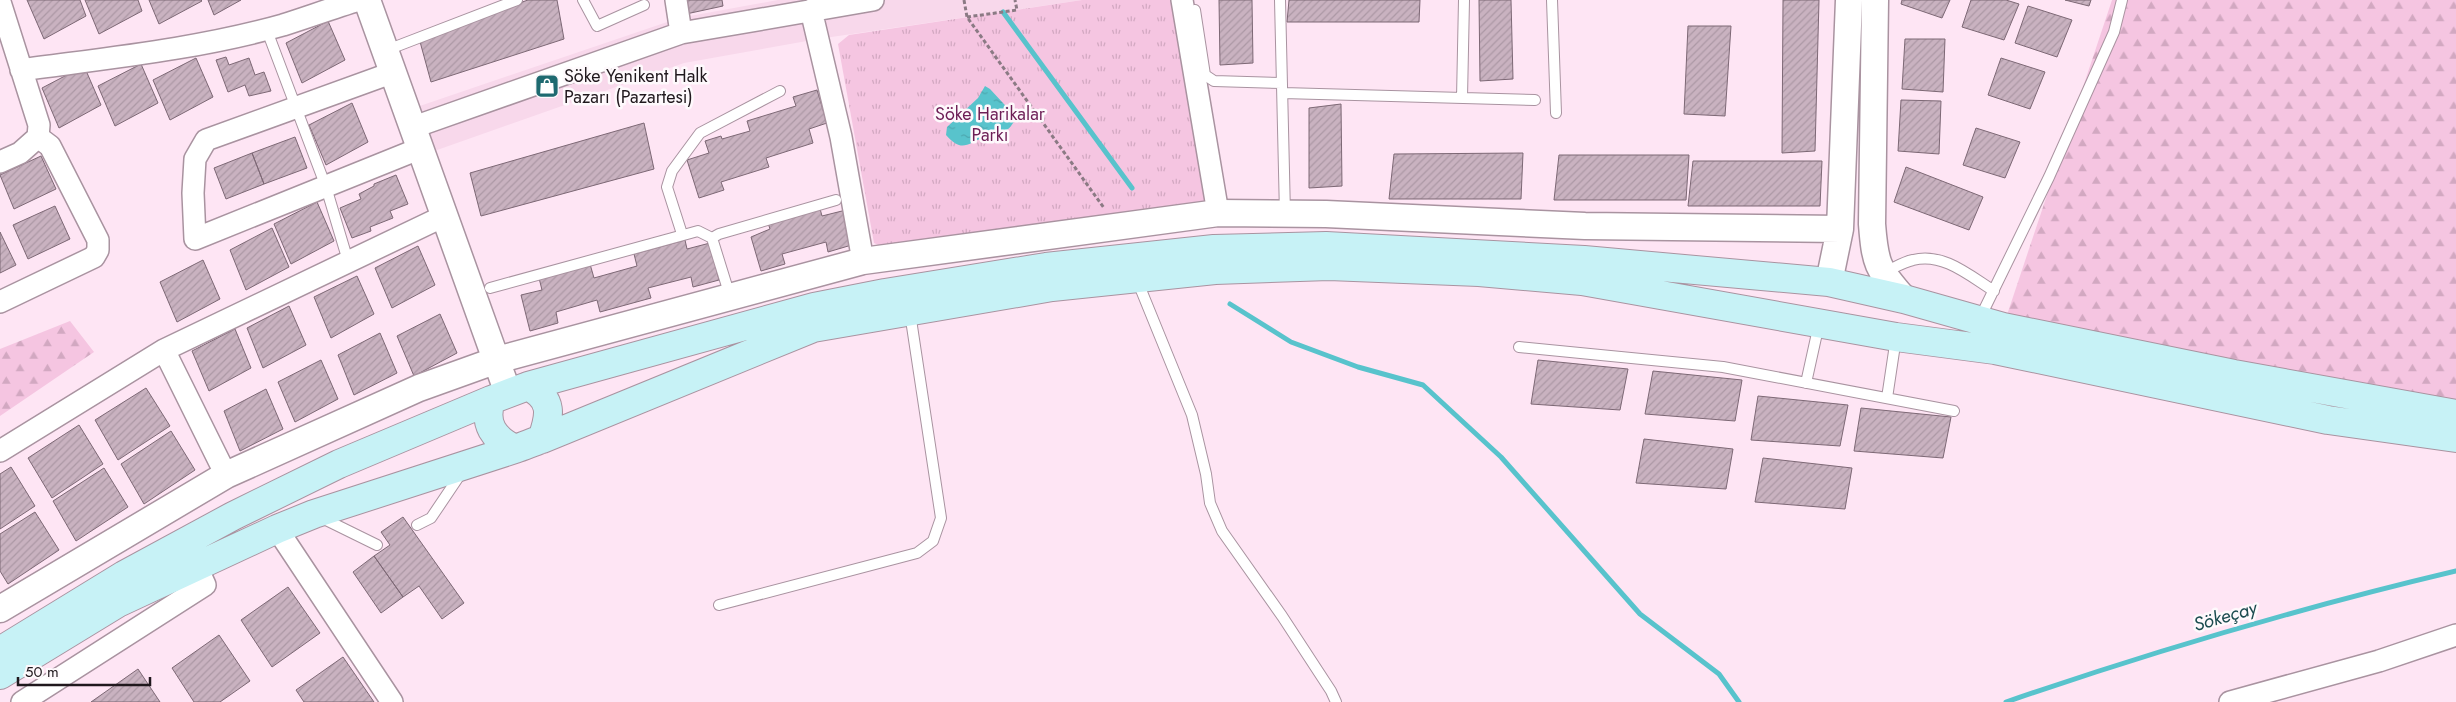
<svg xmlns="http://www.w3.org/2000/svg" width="2456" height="702" font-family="Jost,sans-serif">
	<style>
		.built { fill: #f8d8eb }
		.forest { fill: url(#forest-firs) }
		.park { fill: url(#park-tufts) }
		.water { fill: url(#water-ripples) }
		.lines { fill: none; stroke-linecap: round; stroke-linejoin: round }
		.stream { stroke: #58c3cc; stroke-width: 5 }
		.building { fill: url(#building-hatch); stroke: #7d6875 }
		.service-casing { stroke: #a993a0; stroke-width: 12 }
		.minor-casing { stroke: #a993a0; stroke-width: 24 }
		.tertiary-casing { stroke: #a993a0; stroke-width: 29 }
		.secondary-casing { stroke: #a993a0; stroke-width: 30 }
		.path { stroke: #8b7a84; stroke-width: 3; stroke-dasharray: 4 2.5; stroke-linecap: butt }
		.service { stroke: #fff; stroke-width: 10 }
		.minor { stroke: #fff; stroke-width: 21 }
		.tertiary { stroke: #fff; stroke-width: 26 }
		.secondary { stroke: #c7f2f6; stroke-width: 28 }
		.labels { text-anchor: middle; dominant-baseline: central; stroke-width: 5; stroke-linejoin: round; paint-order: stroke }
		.poi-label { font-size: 18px; fill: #20181d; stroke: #fef9fc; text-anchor: start }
		.park-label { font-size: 18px; fill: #6d1e56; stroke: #fef9fc }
		.water-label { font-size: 19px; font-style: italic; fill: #1b4b4f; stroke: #fef9fc }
	</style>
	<defs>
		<pattern id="forest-firs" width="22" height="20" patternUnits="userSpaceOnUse" patternTransform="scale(1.25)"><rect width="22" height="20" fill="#f5c5e1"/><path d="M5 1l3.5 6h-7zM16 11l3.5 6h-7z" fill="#d2a8c1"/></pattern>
		<pattern id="park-tufts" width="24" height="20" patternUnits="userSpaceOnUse" patternTransform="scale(1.25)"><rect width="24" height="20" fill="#f5c5e1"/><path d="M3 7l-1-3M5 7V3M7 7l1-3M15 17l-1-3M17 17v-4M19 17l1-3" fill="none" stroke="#d2a8c1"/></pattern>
		<pattern id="water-ripples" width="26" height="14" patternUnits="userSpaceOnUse" patternTransform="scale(1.25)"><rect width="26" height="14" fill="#58c3cc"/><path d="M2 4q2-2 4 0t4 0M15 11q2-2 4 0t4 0" fill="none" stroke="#4ca7af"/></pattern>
		<pattern id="building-hatch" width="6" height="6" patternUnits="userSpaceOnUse" patternTransform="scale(1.25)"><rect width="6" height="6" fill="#c9b2c0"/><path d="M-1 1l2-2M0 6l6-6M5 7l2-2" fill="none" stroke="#ac98a5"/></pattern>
	</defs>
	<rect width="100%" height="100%" fill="#fee5f4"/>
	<path class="built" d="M778,0H1082L818,39L684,63L423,155L408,110L679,18Z"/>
	<path class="forest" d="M2112,0H2456V414L2003,327Z
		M70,321L94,352L0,416V349Z"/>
	<path class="park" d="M1082,0H1175L1206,203L889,250L874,243L838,44L849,35Z"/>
	<path class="water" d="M985,86L990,89L1016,117C1008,136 1001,130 984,137C967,144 962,153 946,135L947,127L978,98Z"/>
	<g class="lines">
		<path class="stream" d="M1003,12L1132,188
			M1230,304L1291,342L1358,367L1423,385L1501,457L1640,614L1719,674L1739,702
			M2006,702C2154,651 2304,607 2456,571"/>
	</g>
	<path class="building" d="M27,0H80L86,16L44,39Z
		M85,0H138L142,11L99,34Z
		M149,0H201L202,1L159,24Z
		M208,0H241L214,15Z
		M528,0H557L564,39L431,82L419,38Z
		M683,0H722L723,6L686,14Z
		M1219,0H1252L1253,63L1220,65Z
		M1289,0H1420L1419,22H1287Z
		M1479,0H1511L1513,79L1480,81Z
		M1783,0H1819L1815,151L1782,153Z
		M1902,0H1950L1942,18L1901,4Z
		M1971,0H2006L2019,4L2004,40L1962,27Z
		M2065,0H2091L2089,6Z
		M2028,6L2072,20L2057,57L2015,43Z
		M328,21L345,60L302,83L286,43Z
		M1688,26H1731L1725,116L1684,114Z
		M1905,39H1945L1943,92L1902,89Z
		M226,57L229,65L249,58L255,75L264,72L271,91L249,96L245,85L228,92L216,60Z
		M196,58L213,97L170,120L153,80Z
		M2001,58L2045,72L2030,109L1988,95Z
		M141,64L158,103L115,126L98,86Z
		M84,66L101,105L59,128L42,88Z
		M817,90L827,123L809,129L813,143L766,158L769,167L721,182L724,190L699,198L687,160L709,153L705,141L721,136L722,139L750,131L747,121L796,106L793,97Z
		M1901,100L1941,101L1939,154L1898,151Z
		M352,103L368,142L326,165L309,125Z
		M1341,104L1342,186L1309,188V108Z
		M644,123L654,169L481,216L470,173Z
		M1976,128L2020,142L2005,178L1963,165Z
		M295,137L307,168L264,184L252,153Z
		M252,153L264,184L226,199L214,168Z
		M1523,153L1521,199H1389L1394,154Z
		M1559,155H1689L1686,200H1554Z
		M41,156L56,189L14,209L0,175Z
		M1693,161H1822L1820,206H1688Z
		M1906,167L1983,197L1969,230L1894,202Z
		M396,175L408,204L390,211L393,218L370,227L371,231L352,238L340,208L361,199L359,194L374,186V184Z
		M317,202L334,241L291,264L274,224Z
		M819,205L822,216L846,210L855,244L828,252L826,242L782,254L785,264L761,271L751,237L770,229L767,220Z
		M55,206L70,239L28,259L13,225Z
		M272,228L289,267L246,290L230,250Z
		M0,232L16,265L0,273Z
		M685,240L687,249L710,243L719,280L693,287L691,277L648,288L651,298L600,312L597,300L556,312L558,323L530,331L521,295L542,290L539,278L590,264L594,278L637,266L634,254Z
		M418,246L435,285L392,308L375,268Z
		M203,260L220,299L177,322L160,282Z
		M357,276L374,314L331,338L314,297Z
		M289,306L306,345L263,368L247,328Z
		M440,314L457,353L414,376L397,336Z
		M235,329L251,368L209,391L192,351Z
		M380,333L397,373L354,395L338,355Z
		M321,360L338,399L295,422L278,382Z
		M1538,360L1628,369L1620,410L1531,404Z
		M1653,371L1742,380L1735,421L1645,414Z
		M146,388L170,426L118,460L95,420Z
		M266,389L283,429L240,451L224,411Z
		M1758,396L1848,405L1840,446L1751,440Z
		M1861,408L1951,417L1943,458L1854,451Z
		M79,425L103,464L52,498L28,458Z
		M171,431L195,470L144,504L121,464Z
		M1644,439L1733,449L1726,489L1636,483Z
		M1763,458L1852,468L1845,509L1755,502Z
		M11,467L35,506L0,529V474Z
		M104,468L128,507L76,541L53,501Z
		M35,512L59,550L8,584L0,571V534Z
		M403,517L464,603L442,619L419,586L403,597L374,556L390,545L381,532Z
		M374,556L403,597L381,613L353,572Z
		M288,587L320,633L272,667L241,620Z
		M219,635L250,681L220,702H194L172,668Z
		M343,657L374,702H304L296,690Z
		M138,669L160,702H91Z"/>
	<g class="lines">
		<g class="service-casing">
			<path id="service" d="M583,0L597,26L644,5
				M1280,0L1285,214
				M1552,0L1556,113
				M1195,10L1205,75L1214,81L1282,83
				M266,28L326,187L348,261
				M387,50L517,0
				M1283,93L1535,100
				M1462,98L1464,0
				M682,234L667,187L672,171L700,133L780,91
				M712,238L719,234L836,200
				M1885,272C1894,268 1903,262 1913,260C1943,252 1970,276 1994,291
				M1137,280L1192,415L1206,474L1210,503L1222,531L1282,616L1331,691L1336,702
				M490,288L698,231L712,238L730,296
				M1980,318L2049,177L2114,32L2122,0
				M1519,347L1723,367L1954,411
				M1806,383L1819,324
				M1887,398L1896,338
				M320,517L377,545
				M417,525L431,518L462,472
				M719,605L917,553L933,541L941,518L910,313"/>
		</g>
		<g class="minor-casing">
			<path id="minor" d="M676,0L681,33
				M1182,0L1218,213
				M0,2L39,125L38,137L20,153L0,162
				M811,10L841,137L863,261
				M21,70C108,58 198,49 283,25C308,17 333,8 359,0
				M394,72L206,140L195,159L193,193L195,239L421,148
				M414,127L681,33L873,0
				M0,302L94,257L98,250V240L50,146L38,137
				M164,350L226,475
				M0,451L164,350L444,216
				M277,529L392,702
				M22,702L205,585L196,565
				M2230,702L2379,661L2456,635"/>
		</g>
		<g class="tertiary-casing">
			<path id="tertiary" d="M367,0L508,393
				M1875,0L1872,224C1875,263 1877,269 1904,299
				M1829,282L1840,229L1849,0
				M0,609L226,475L419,388L497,360L863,261L1218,213L1326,214L1585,226L1840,229"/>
		</g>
		<g class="secondary-casing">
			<path id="secondary" d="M528,386L814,307L885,293L1046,267L1214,249L1326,246L1584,260L1829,282L1904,299L2003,327L2234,374L2456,414
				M542,439C550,416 554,399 528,386L491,400C483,424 494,439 515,449C524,446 533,442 542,439L813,328L1052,287L1215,270L1329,266L1479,272L1582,281L1896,337L1995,350L2328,420L2456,438
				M0,651L124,575L233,516L339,464L491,400
				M0,675L118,603L277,529L314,514L515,449"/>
		</g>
		<path class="path" d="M964,0L967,17L1104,208
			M967,17L1017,10L1015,0"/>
		<use href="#service" class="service"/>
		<use href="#minor" class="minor"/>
		<use href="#tertiary" class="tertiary"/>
		<use href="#secondary" class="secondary"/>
	</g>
	<defs>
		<g id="shop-square" transform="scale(1.25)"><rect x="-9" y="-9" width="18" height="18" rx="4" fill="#1e6a70" stroke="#fef9fc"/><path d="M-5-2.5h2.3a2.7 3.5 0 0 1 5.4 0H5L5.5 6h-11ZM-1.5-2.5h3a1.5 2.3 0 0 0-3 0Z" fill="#fff"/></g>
	</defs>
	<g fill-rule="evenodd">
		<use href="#shop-square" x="547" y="86"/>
	</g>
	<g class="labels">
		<g class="poi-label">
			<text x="564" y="76">Söke Yenikent Halk<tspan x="564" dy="21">Pazarı (Pazartesi)</tspan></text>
		</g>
		<g class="park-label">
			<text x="990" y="114">Söke Harikalar<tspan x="990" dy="21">Parkı</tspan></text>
		</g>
		<g class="water-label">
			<text transform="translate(2225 616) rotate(-16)">Sökeçay</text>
		</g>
	</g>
	<path d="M18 677v8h132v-8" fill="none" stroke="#20181d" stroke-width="2.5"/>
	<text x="25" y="677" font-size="15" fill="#20181d" stroke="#fef9fc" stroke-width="4" paint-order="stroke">50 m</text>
</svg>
